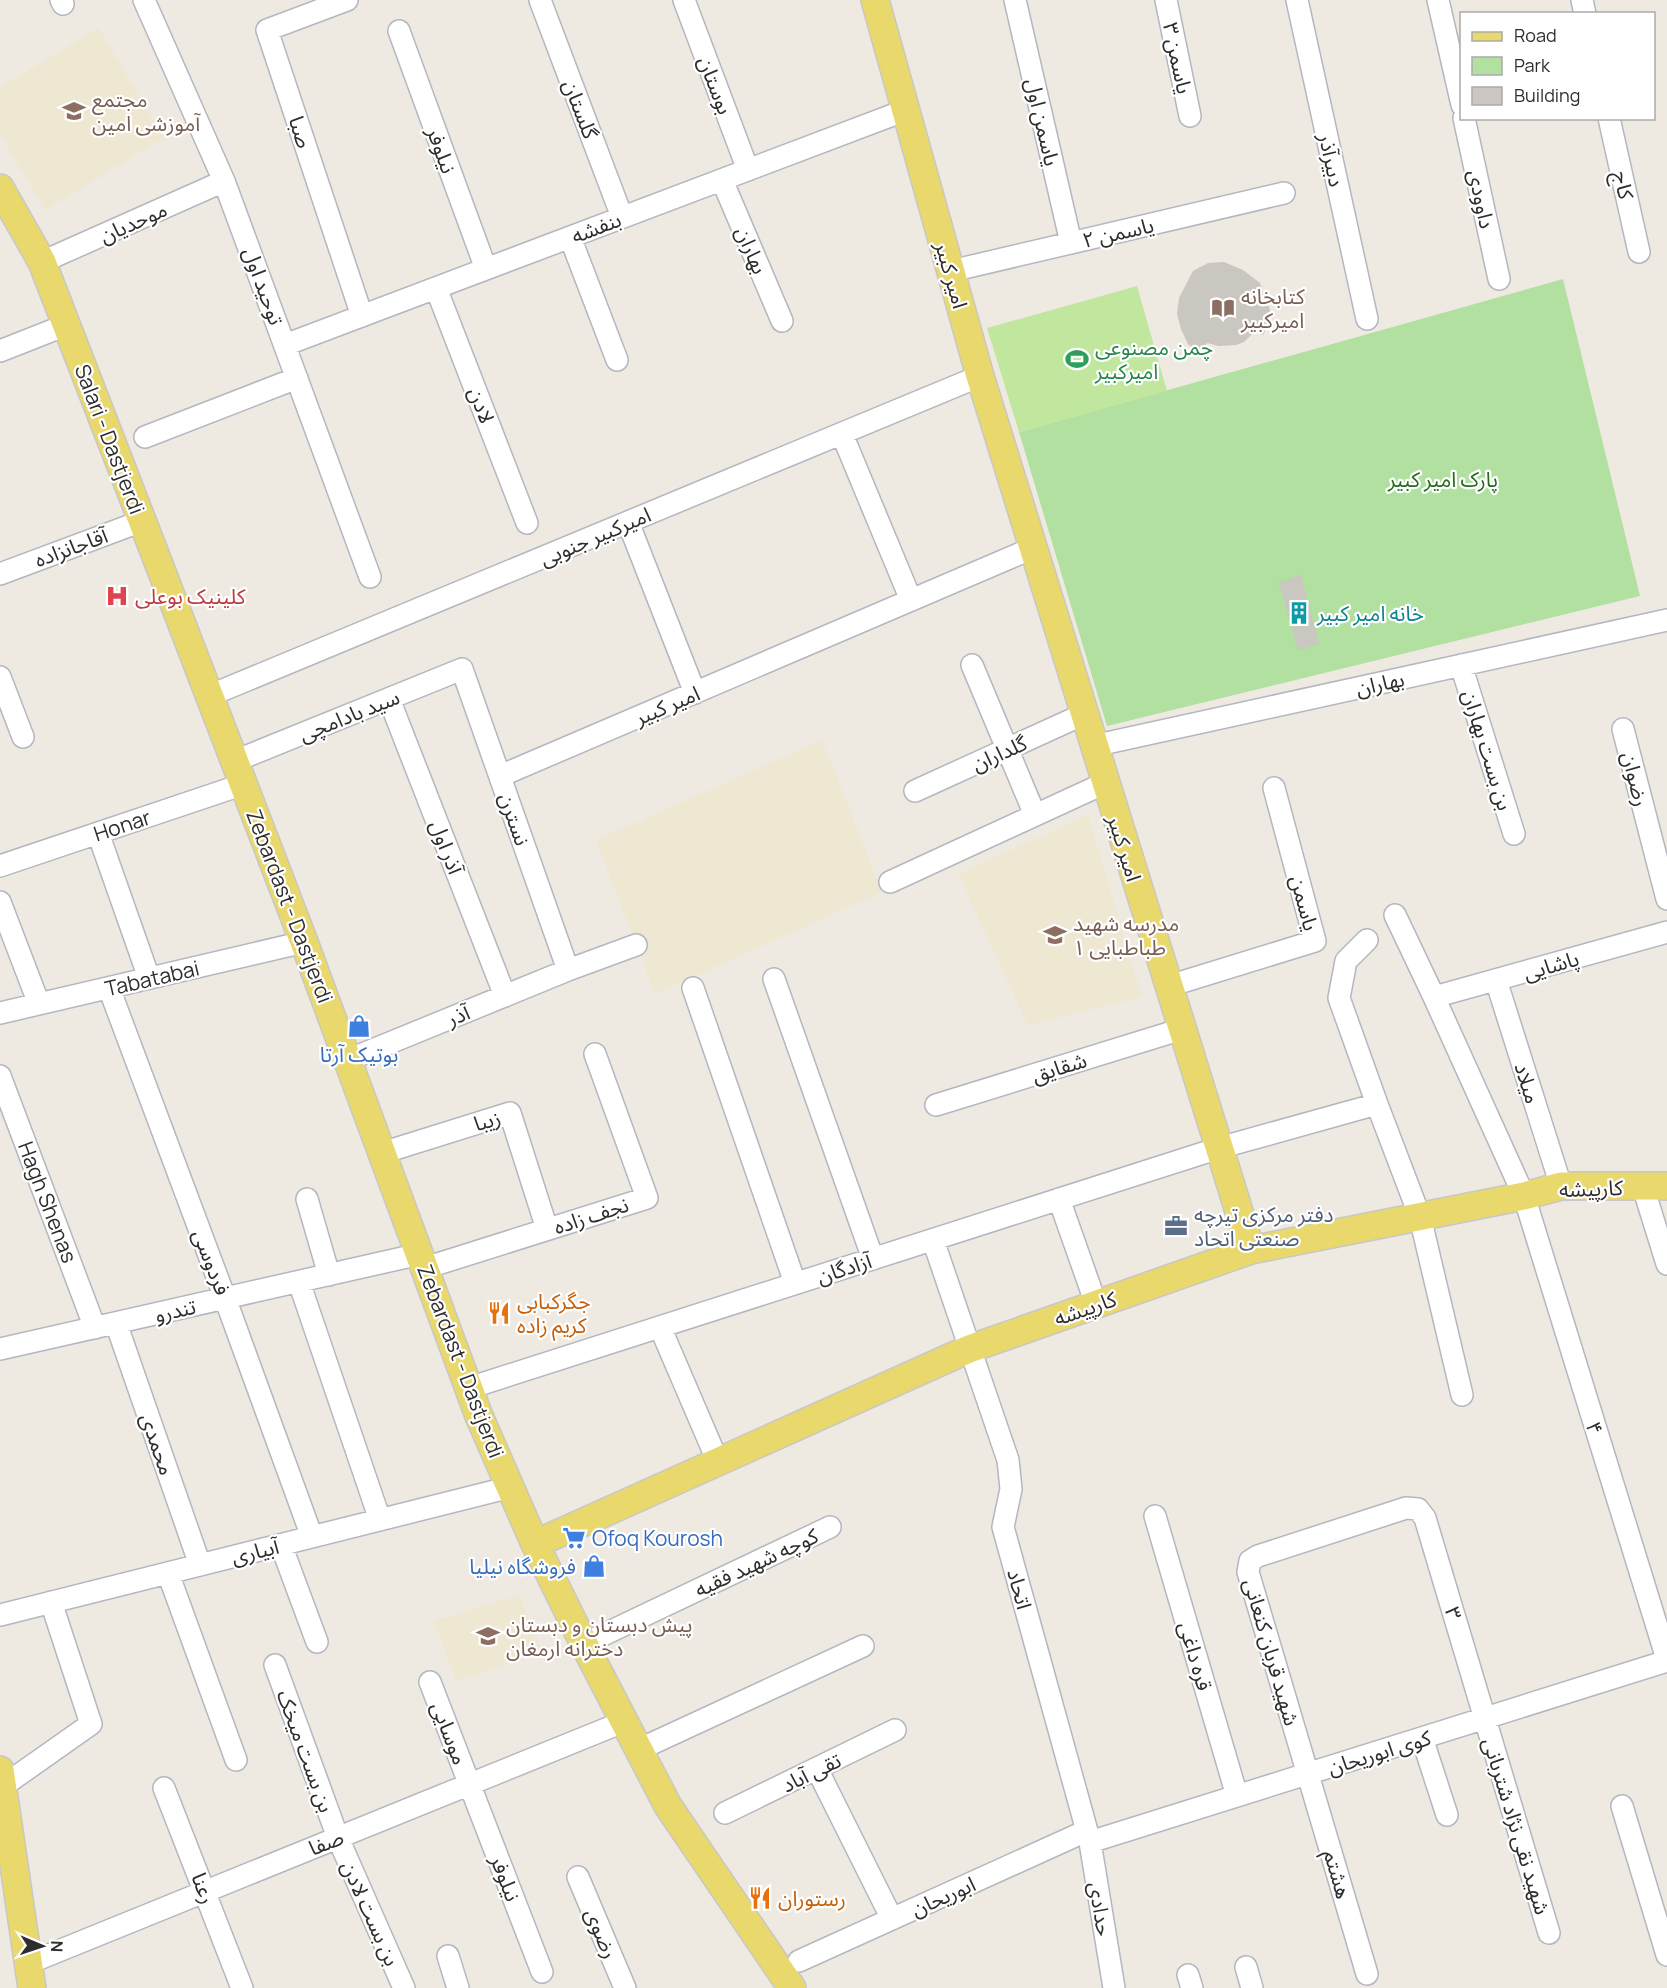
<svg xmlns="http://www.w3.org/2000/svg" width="1667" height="1988" font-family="Manrope,'Noto Sans Arabic',sans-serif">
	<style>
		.education { fill: #eee7d2 }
		.green { fill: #b1e0a1 }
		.pitch { fill: #c1e79e }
		.building { fill: #cac6c0 }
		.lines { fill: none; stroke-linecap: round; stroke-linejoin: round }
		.minor-casing { stroke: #b4b6c0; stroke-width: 24 }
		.major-casing { stroke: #c8c8c8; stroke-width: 30 }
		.minor { stroke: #fff; stroke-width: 21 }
		.major { stroke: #e9d86b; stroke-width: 27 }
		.labels { text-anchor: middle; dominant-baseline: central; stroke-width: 4.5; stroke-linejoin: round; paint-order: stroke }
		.street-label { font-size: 21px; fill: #2d2d2d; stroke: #fff }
		.education-label { font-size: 21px; fill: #785e54; stroke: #fff; text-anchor: start }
		.leisure-label { font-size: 21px; fill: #27864d; stroke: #fff; text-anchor: start }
		.park-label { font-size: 21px; fill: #286820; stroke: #fff }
		.health-label { font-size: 21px; fill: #be3a42; stroke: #fff; text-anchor: start }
		.culture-label { font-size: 21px; fill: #0d838f; stroke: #fff; text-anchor: start }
		.shop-label { font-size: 21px; fill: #366cbe; stroke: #fff }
		.service-label { font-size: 21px; fill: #4e5e75; stroke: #fff; text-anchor: start }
		.food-label { font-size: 21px; fill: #c56008; stroke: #fff; text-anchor: start }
	</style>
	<rect width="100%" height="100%" fill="#eeeae1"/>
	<path class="education" d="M99,28L164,138L45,210L0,135V87Z
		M822,740L882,892L655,994L596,840Z
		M1088,815L1142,997L1028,1025L958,874Z
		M519,1595L542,1652L456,1681L434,1621Z"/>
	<path class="green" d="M1563,279L1640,596L1107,726L1019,432Z"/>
	<path class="pitch" d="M1137,286L1167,391L1019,432L987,328Z"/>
	<path class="building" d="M1224,262L1243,270L1260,283L1270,310L1267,327L1263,335L1255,331L1244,342L1236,345L1219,346L1207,343L1199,354L1188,344L1181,329L1177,314L1179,298L1193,271L1208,263Z
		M1301,575L1319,644L1298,650L1279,583Z"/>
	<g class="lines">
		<g class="minor-casing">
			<path id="minor" d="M61,0L63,4
				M144,0L224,181L370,577
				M347,0L267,30L362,316
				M540,0L622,217
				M684,0L748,170
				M1015,0L1071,243
				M1166,0L1190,116
				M1297,0L1367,319
				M1438,0L1462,105
				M1582,0L1585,14
				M399,31L486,269
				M1464,118L1499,279
				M1609,118L1639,252
				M722,180L782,321
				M570,237L617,360
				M42,262L224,181
				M951,271L1284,193
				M436,288L527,523
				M285,345L906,110
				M0,351L66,325
				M842,434L911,600
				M145,437L297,378
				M628,522L695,693
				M0,574L142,521
				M972,665L1035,815
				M1461,665L1514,834
				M0,677L23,737
				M211,695L980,376
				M389,699L505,996
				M1623,729L1667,899
				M1093,746L1667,620
				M235,761L462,669L568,970
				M500,776L1033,548
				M915,791L1084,714
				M98,833L149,978
				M0,866L244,784
				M890,882L1105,783
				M0,902L39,1004
				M1395,915L1434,997L1524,1196L1667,1659
				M1367,940L1346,961L1339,998L1377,1104L1420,1217L1462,1395
				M774,979L873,1259
				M1496,980L1561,1186
				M1169,986L1315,941L1274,788
				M109,988L225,1298L312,1537
				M693,988L795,1283
				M1434,997L1667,932
				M0,1013L304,942
				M348,1060L568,970L636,945
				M0,1076L95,1328
				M936,1105L1182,1029
				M382,1153L510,1113L547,1229
				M1643,1187L1667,1264
				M307,1199L329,1275
				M1059,1199L1096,1304
				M933,1240L1008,1460L1011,1489L1003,1527L1090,1842L1114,1988
				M425,1268L647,1198L595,1054
				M299,1282L380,1520
				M116,1323L200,1565
				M660,1327L718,1462
				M0,1349L420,1254
				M469,1388L1219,1148L1377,1104
				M1155,1516L1237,1796
				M281,1545L317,1642
				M168,1573L236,1760
				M0,1615L511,1487
				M584,1644L830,1527
				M275,1665L338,1838L404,1988
				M430,1682L542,1972
				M1422,1738L1447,1815
				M638,1750L863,1646
				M817,1769L892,1919
				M3,1786L91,1724L51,1602
				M164,1788L242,1988
				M1622,1806L1667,1955
				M725,1813L895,1730
				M1090,1842L1667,1661
				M578,1877L625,1988
				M448,1956L458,1988
				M799,1961L1086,1831
				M29,1963L623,1722
				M1246,1967L1252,1988
				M1367,1974L1248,1572L1250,1561L1258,1556L1406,1508L1418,1509L1425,1518L1549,1933
				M1188,1975L1192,1988"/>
		</g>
		<g class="major-casing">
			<path id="major" d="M875,0L980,376L1251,1250
				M0,188L42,262L150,541L304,942L479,1416L535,1544L584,1644L668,1806L792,1988
				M535,1544L969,1349L1251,1250L1524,1196L1561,1186H1667
				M0,1770L32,1988"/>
		</g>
		<use href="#minor" class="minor"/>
		<use href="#major" class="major"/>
	</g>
	<defs>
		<g id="school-bare" transform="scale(1.8)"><path d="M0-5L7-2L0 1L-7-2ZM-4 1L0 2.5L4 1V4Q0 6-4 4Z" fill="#8d6e63" stroke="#fff" stroke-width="2.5" paint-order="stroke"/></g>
		<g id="library-bare" transform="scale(1.8)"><path d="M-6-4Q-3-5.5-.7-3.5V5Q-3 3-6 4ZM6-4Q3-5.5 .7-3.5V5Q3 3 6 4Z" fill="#8d6e63" stroke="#fff" stroke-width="2.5" paint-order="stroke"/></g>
		<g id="stadium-bare" transform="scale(1.8)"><path d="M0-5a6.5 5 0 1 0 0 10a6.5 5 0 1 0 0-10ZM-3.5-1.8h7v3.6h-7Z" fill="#2e9e5b" stroke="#fff" stroke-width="2.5" paint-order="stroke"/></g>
		<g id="hospital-bare" transform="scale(1.8)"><path d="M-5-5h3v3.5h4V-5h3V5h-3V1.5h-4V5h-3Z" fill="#e0444e" stroke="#fff" stroke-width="2.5" paint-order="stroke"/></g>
		<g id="building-bare" transform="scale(1.8)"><path d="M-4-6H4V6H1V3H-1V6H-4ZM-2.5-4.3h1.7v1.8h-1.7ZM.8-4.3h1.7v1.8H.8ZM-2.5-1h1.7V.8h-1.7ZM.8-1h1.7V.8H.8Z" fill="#0f9aa8" stroke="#fff" stroke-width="2.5" paint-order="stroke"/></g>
		<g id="shop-bare" transform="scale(1.8)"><path d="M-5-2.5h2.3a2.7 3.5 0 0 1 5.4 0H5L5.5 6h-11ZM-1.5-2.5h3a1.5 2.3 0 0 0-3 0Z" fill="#3f7fe0" stroke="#fff" stroke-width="2.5" paint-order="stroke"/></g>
		<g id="office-bare" transform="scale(1.8)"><path d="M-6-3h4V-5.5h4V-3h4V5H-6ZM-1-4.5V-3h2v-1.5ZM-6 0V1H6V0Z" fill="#5c6f8a" stroke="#fff" stroke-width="2.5" paint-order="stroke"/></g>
		<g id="restaurant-bare" transform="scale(1.8)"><path d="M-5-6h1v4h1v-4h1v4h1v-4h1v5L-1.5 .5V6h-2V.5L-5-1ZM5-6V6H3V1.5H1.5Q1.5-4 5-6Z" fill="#e8710a" stroke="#fff" stroke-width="2.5" paint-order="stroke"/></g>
		<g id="supermarket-bare" transform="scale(1.8)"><path d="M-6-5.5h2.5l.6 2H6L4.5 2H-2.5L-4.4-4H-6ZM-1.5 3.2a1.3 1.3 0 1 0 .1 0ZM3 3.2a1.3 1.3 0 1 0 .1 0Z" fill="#3f7fe0" stroke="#fff" stroke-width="2.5" paint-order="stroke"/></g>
	</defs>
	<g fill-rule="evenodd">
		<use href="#school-bare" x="74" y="111"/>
		<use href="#library-bare" x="1223" y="308"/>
		<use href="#stadium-bare" x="1077" y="359"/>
		<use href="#hospital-bare" x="117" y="596"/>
		<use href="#building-bare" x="1299" y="613"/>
		<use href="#school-bare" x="1055" y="935"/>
		<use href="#shop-bare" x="359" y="1026"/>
		<use href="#office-bare" x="1176" y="1226"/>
		<use href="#restaurant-bare" x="499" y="1313"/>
		<use href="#supermarket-bare" x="574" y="1538"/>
		<use href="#shop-bare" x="594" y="1566"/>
		<use href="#school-bare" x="488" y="1636"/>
		<use href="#restaurant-bare" x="760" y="1898"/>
	</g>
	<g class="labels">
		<g class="street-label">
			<text transform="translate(1178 58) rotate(78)">یاسمن ۳</text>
			<text transform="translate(716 85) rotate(69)">بوستان</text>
			<text transform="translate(581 109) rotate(69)">گلستان</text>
			<text transform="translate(1043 122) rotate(77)">یاسمن اول</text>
			<text transform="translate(301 132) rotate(72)">صبا</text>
			<text transform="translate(442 150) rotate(70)">نیلوفر</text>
			<text transform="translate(1332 160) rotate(78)">دبیرآذر</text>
			<text transform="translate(1624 185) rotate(77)">کاج</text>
			<text transform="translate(1482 199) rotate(78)">داوودی</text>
			<text transform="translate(133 222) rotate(-24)">موحدیان</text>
			<text transform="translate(596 227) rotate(-21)">بنفشه</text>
			<text transform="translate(1118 232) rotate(-13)">یاسمن ۲</text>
			<text transform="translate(752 250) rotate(67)">بهاران</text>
			<text transform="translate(952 275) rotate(74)">امیر کبیر</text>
			<text transform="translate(264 286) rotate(70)">توحید اول</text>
			<text transform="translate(482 405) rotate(69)">لادن</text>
			<text transform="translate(110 439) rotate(69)">Salari - Dastjerdi</text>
			<text transform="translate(595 536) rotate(-23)">امیرکبیر جنوبی</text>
			<text transform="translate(71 547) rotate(-20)">آقاجانزاده</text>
			<text transform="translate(1380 683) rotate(-12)">بهاران</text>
			<text transform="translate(667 705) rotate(-23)">امیر کبیر</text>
			<text transform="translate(349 715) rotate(-22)">سید بادامچی</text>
			<text transform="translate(1488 750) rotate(73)">بن بست بهاران</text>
			<text transform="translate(999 753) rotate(-24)">گلداران</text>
			<text transform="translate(1636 779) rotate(76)">رضوان</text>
			<text transform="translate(515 819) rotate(71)">نسترن</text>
			<text transform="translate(122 825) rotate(-18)">Honar</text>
			<text transform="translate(447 847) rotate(69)">آذر اول</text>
			<text transform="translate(1125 848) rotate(73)">امیر کبیر</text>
			<text transform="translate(1305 903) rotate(75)">یاسمن</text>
			<text transform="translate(290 906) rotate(69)">Zebardast - Dastjerdi</text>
			<text transform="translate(1551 965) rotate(-16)">پاشایی</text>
			<text transform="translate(152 978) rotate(-13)">Tabatabai</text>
			<text transform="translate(458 1015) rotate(-22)">آذر</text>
			<text transform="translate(1059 1067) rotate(-17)">شقایق</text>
			<text transform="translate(1528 1083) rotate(73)">میلاد</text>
			<text transform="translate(487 1120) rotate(-17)">زیبا</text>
			<text transform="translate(1591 1188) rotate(-2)">کارپیشه</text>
			<text transform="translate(48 1202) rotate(69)">Hagh Shenas</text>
			<text transform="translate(591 1215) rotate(-18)">نجف زاده</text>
			<text transform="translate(212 1262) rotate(69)">فردوسی</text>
			<text transform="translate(844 1268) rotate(-18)">آزادگان</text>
			<text transform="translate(1085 1308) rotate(-19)">کارپیشه</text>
			<text transform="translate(175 1310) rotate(-13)">تندرو</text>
			<text transform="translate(461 1361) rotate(69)">Zebardast - Dastjerdi</text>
			<text transform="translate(1595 1428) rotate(73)">۴</text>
			<text transform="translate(158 1444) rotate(71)">محمدی</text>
			<text transform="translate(255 1551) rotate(-14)">آبیاری</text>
			<text transform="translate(756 1562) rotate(-25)">کوچه شهید فقیه</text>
			<text transform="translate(1020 1589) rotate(75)">اتحاد</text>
			<text transform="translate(1454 1613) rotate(73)">۳</text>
			<text transform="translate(1272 1652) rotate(74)">شهید قربان کنعانی</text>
			<text transform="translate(1196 1656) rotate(74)">قره داغی</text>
			<text transform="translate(450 1733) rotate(69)">موسایی</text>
			<text transform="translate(306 1751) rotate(70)">بن بست میخک</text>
			<text transform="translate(1379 1752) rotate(-17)">کوی ابوریحان</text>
			<text transform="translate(811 1772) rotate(-26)">تقی آباد</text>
			<text transform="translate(1517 1826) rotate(73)">شهید نقی نژاد شتربانی</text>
			<text transform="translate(326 1842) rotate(-22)">صفا</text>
			<text transform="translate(1338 1874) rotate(74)">هشتم</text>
			<text transform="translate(506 1878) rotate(69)">نیلوفر</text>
			<text transform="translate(204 1888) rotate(69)">رعنا</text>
			<text transform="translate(943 1896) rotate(-24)">ابوریحان</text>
			<text transform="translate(1101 1909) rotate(81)">حدادی</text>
			<text transform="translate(371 1913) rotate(66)">بن بست لادن</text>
			<text transform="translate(602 1933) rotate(67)">رضوی</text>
		</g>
		<g class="education-label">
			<text x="92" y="99">مجتمع<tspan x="92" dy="24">آموزشی امین</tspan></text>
			<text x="1241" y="296">کتابخانه<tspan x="1241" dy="24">امیرکبیر</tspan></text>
			<text x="1073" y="923">مدرسه شهید<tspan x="1073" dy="24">طباطبایی ۱</tspan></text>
			<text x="506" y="1624">پیش دبستان و دبستان<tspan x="506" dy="24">دخترانه ارمغان</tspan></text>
		</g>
		<g class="leisure-label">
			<text x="1095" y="347">چمن مصنوعی<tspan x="1095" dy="24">امیرکبیر</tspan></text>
		</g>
		<g class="park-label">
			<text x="1443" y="479">پارک امیر کبیر</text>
		</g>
		<g class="health-label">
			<text x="135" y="596">کلینیک بوعلی</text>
		</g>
		<g class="culture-label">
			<text x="1317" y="613">خانه امیر کبیر</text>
		</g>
		<g class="shop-label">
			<text x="359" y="1054">بوتیک آرتا</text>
			<text x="592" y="1538" text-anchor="start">Ofoq Kourosh</text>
			<text x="576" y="1566" text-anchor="end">فروشگاه نیلیا</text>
		</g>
		<g class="service-label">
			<text x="1194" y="1214">دفتر مرکزی تیرچه<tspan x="1194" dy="24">صنعتی اتحاد</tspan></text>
		</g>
		<g class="food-label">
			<text x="517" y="1301">جگرکبابی<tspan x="517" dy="24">کریم زاده</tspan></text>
			<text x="778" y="1898">رستوران</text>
		</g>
	</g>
	<rect x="1460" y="12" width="195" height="108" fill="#ffffff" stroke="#ababab" stroke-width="1.5"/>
	<rect x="1472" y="32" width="30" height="9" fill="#e9d86b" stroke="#ababab" stroke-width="1.5"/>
	<text x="1514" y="42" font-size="18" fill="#2d2d2d">Road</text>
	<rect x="1472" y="57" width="30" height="18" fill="#b1e0a1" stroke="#ababab" stroke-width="1.5"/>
	<text x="1514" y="72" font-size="18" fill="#2d2d2d">Park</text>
	<rect x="1472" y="87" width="30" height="18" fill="#cac6c0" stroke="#ababab" stroke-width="1.5"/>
	<text x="1514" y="102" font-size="18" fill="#2d2d2d">Building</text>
	<g transform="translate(42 1946) rotate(92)" stroke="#ffffff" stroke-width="4.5" paint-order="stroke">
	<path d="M0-4.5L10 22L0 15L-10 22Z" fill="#2d2d2d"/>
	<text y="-9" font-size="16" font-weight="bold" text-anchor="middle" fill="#2d2d2d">N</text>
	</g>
</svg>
